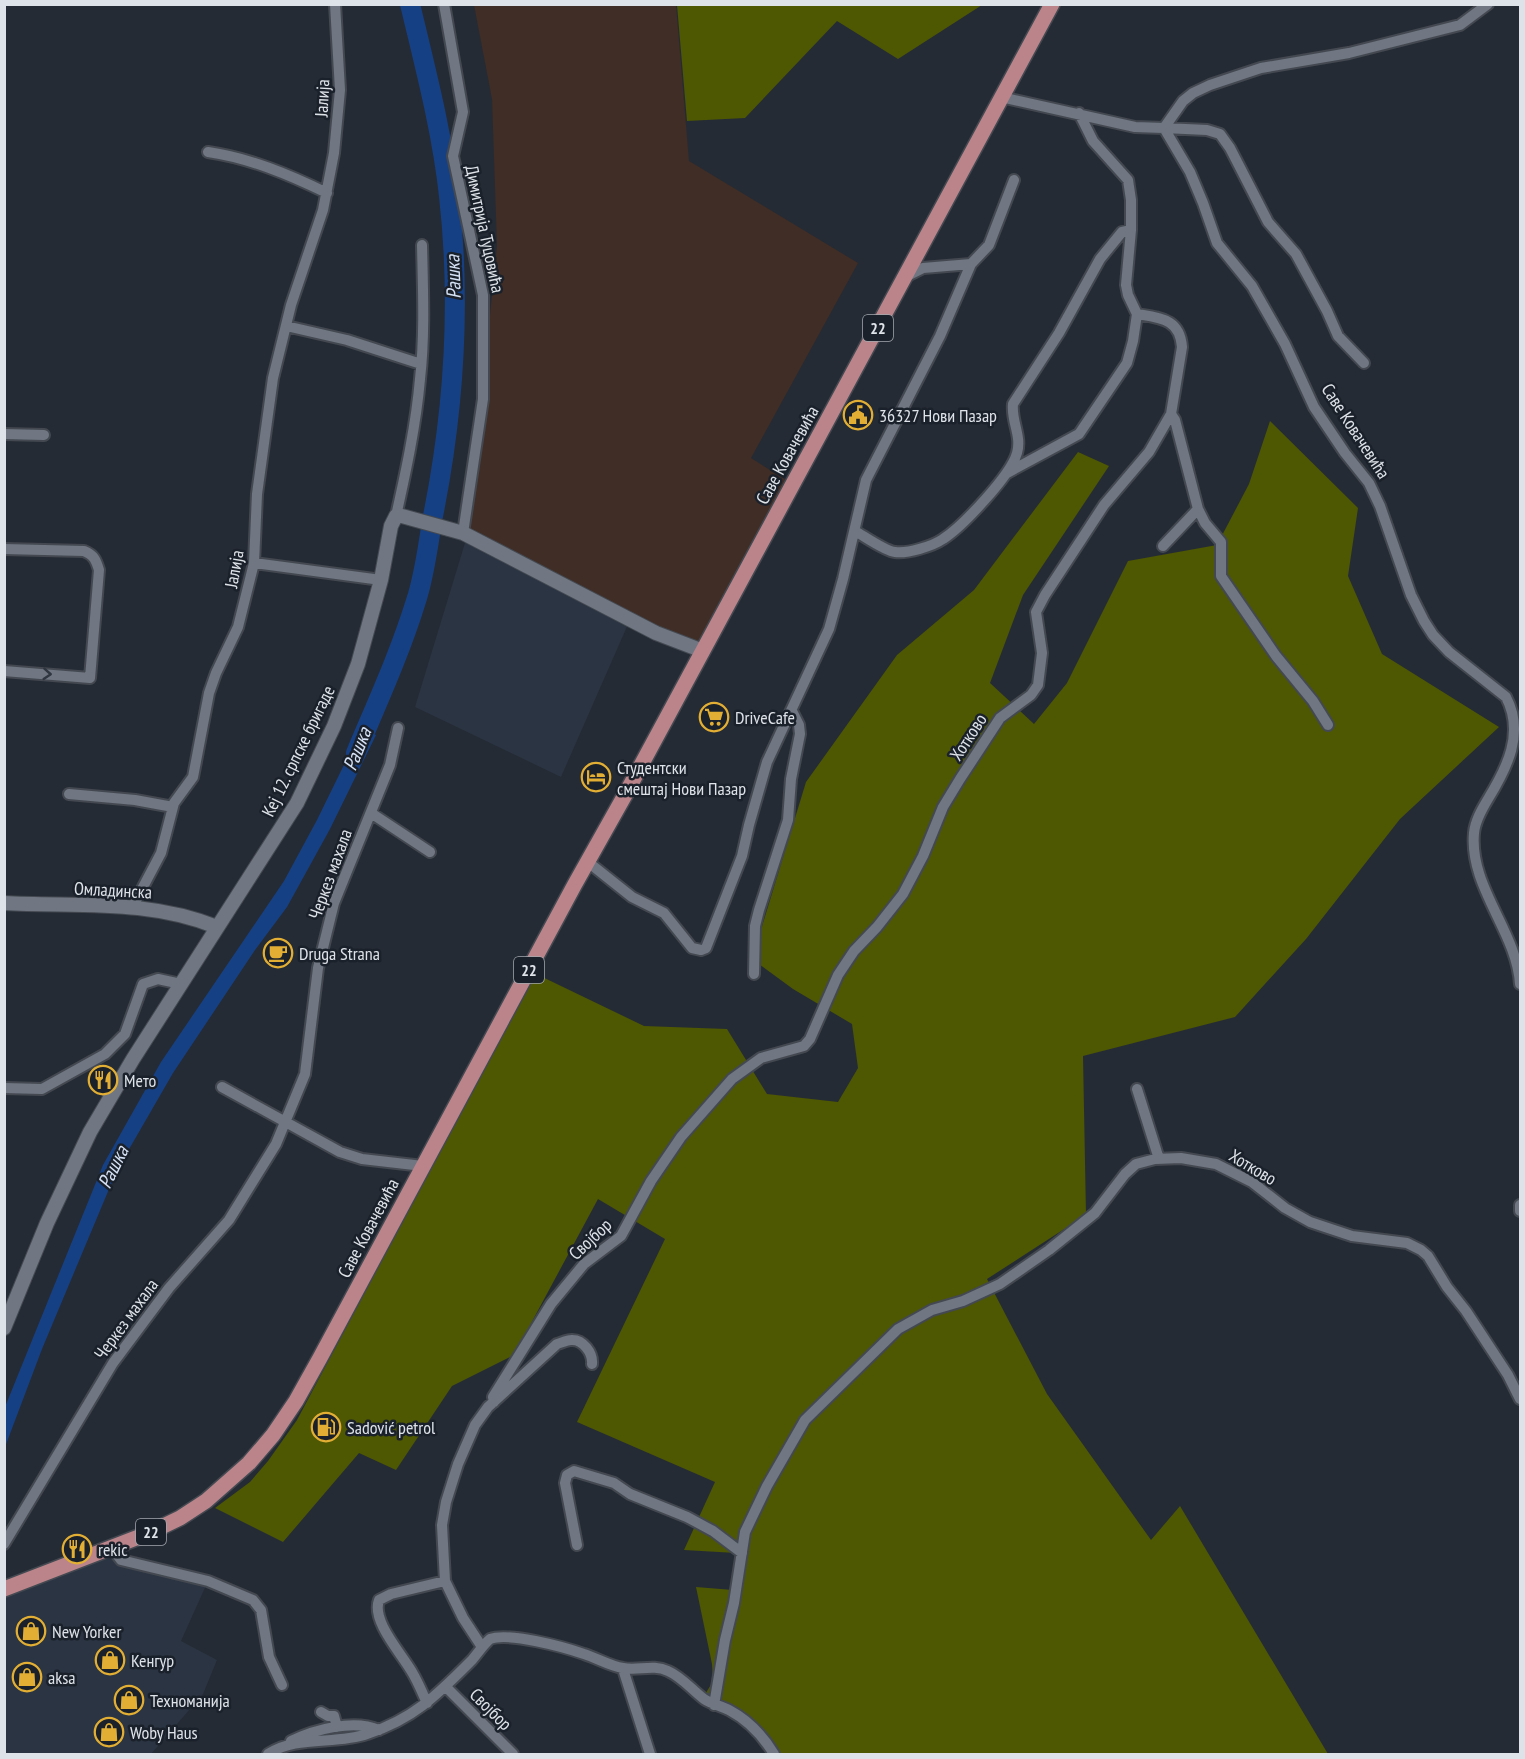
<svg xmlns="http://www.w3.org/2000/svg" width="1525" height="1759" font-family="'PT Sans Narrow',sans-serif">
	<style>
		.built { fill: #2a3442 }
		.industrial { fill: #3f2d26 }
		.green { fill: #4e5702 }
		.water { fill: #164084 }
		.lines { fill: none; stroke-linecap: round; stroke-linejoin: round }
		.river { stroke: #164084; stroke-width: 20 }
		.minor-casing { stroke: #444951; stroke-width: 14 }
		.tertiary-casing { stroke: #444951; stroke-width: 16 }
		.primary-casing { stroke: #444951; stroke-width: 18 }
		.minor { stroke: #707782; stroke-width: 10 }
		.tertiary { stroke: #707782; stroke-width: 14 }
		.primary { stroke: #ba848a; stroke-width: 15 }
		.oneway { stroke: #303640 }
		.labels { text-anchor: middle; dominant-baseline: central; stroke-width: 5; stroke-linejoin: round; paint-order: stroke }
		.shield { fill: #1b212a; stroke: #a4a9b0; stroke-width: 1.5 }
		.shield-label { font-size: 16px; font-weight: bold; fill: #dee3e9 }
		.street-label { font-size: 18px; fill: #dee3e9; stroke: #1b212a }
		.poi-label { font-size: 18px; fill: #dee3e9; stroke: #1b212a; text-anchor: start }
		.water-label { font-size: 20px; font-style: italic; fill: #d5e2f6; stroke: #1b212a }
	</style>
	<rect width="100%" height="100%" fill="#252b34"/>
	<path class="built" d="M468,533L629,622L561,777L415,707Z
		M112,1548L121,1560L208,1581L181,1641L217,1660L203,1694L151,1754H5V1589Z"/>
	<path class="industrial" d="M474,5H676L689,161L858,263L751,458L786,480L697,646L463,533L485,364L497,246L492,99Z"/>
	<path class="green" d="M677,5V4L982,5L898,59L837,21L745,118L687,121Z
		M1270,421L1358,508L1348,576L1382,654L1499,727L1400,819L1306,939L1235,1017L1083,1056L1086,1215L987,1279L1047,1394L1151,1540L1180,1506L1328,1754H774L761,1735L703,1698L713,1681L712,1664L696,1587L733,1590L736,1553L684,1550L715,1482L577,1422L665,1239L598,1199L514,1355L452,1386L396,1470L359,1453L283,1542L215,1508L250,1482L268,1461L297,1420L466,1102L532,972L644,1026L727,1029L767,1094L838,1102L858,1068L852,1024L793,989L752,959L806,782L897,655L974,590L1078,452L1109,466L1023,595L990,683L1034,724L1067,683L1128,561L1217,545L1249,484Z"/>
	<path class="water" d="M362,728L376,735L330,829L287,907L255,950L173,1073L117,1170L42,1349L5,1447V1407L103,1165L161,1062L284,881L317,820Z"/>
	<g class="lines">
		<path class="river" d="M356,753C377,703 400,653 416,601C425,574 428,544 433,516C454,411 461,303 449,196C442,131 425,67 410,4"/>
		<g class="minor-casing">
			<path id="minor" d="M444,4L463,112L453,156L483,295V399L463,533
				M1001,97L1135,127L1164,128L1190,172L1203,203L1217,243L1252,286L1285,344L1314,407L1345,453L1369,483L1380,506L1411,595L1424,621L1433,635L1449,652L1506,697C1525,733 1507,768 1488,799C1482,809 1475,821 1474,833C1469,887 1517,932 1520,984
				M1164,128L1183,101L1193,93L1210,85L1261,68L1349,53L1460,25L1488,4
				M1164,128L1207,130L1220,134L1230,148L1268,222L1296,254L1327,311L1338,336L1364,363
				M208,152C250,158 290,175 327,193
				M905,277L923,268L971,264
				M286,326L347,340L421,364
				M4,434L44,435
				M1007,473L1079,434L1127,363L1133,341L1137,314L1128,295L1126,285L1131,230V200L1128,180L1093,141L1079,113
				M1198,509L1205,523L1221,542V576L1276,656L1313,701L1328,725
				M396,516C406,471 416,425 420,379C425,335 423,289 422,245
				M855,531C864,536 885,551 895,552C907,554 933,546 943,539C962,527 1011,475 1017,453C1022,436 1011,421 1013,404L1059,333L1100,259L1122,232L1131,230
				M1163,546L1198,509L1175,420L1171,414
				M4,549L84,551C94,555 96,560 99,570L90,678L4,671
				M254,563L381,580
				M69,794L135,800L173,807
				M371,813L430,852
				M588,862L632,897L664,913L692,948L701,950L706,948L742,856L749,825L767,762L829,629L843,579L866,480L940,336L971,264L989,245L1014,180
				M133,906L161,853L174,803L193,777L209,693L216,673L238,627L254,563L257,494L273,378L291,305L323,210L334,153L340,90L335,4
				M754,974L755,926L759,910L788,820L791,779L800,734L799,725L792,711
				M222,1087L340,1152L362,1159L423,1166
				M4,1088L42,1089L105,1054L125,1034L143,984L158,979L181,984
				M1137,1089L1159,1159
				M1520,1205V1211
				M494,1402L493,1397L551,1304L584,1264L621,1236L651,1181L681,1137L732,1079L761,1058L804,1046L810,1039L838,975L854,951L877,927L903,894L923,856L943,807L960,779L1000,718L1031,695L1038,685L1042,653L1036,612L1045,595L1104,505L1149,452L1171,414L1182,347C1180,319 1161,318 1137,314
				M4,1544L113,1363L169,1288L229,1220L276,1144L305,1074L318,968L334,903L390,765L398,728
				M577,1545L565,1483L567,1475L574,1471L614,1483L630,1494L687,1517L713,1531L742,1553
				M112,1548L121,1560L208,1581L253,1600L261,1610L269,1657L282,1685
				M482,1647L463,1618L445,1581L442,1525L446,1502L458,1464L475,1425L488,1407L557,1344C561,1343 567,1340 571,1340C583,1339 593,1353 592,1364
				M623,1669L650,1754
				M446,1687L513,1754
				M427,1703C422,1692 418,1682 412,1672C402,1654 371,1621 379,1600L391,1594L445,1581
				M714,1705L725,1640L734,1603L745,1532L767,1486L805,1420L898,1329L932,1310L963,1301L1000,1284L1049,1250L1095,1213L1125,1174L1136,1164L1155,1159L1181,1158L1216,1164L1252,1182L1285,1208L1310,1222L1352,1236L1407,1243L1421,1250L1428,1256L1447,1287L1466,1311L1508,1375L1520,1399
				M321,1712L328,1716H334L337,1727
				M291,1741C316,1729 354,1719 379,1730
				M268,1754C296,1735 336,1745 367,1734C414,1719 438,1694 472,1660C478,1653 483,1645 490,1639C509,1632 564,1647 584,1654C597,1658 610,1666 623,1668C638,1671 653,1664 668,1671C682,1677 692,1690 704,1699C712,1704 721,1706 729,1710C748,1720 763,1736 774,1754"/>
		</g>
		<g class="tertiary-casing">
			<path id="tertiary" d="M4,903C78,907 147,899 217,927
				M4,1328L47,1223L90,1132L133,1059L297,803L334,726L358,664L381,580L391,526L396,516H402L463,533L656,633L703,651"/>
		</g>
		<g class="primary-casing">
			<path id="primary" d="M4,1589L149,1533L180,1518L206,1501L249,1463L273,1435L296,1401L320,1358L575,884L625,795L1052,4"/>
		</g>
		<use href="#minor" class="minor"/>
		<use href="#tertiary" class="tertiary"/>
		<use href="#primary" class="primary"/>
	</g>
	<defs><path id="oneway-chevron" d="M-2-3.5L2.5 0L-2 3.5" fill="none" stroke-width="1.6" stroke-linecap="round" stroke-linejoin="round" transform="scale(1.5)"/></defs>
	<use class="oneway" href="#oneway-chevron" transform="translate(47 674) rotate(4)"/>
	<defs>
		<g id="civic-ring" transform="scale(1.5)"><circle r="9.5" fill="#1b212a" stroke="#e2af34" stroke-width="1.5"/><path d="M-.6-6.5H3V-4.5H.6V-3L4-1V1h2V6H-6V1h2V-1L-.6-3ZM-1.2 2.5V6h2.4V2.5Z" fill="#e2af34"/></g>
		<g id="supermarket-ring" transform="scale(1.5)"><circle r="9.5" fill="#1b212a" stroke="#e2af34" stroke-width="1.5"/><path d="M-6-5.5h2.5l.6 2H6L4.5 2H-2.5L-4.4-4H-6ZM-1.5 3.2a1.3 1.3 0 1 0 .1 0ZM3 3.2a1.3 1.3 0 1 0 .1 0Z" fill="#e2af34"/></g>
		<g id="hotel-ring" transform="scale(1.5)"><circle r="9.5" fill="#1b212a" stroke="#e2af34" stroke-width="1.5"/><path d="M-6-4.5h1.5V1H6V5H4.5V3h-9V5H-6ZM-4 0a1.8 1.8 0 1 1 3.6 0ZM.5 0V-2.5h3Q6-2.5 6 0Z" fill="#e2af34"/></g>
		<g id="cafe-ring" transform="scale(1.5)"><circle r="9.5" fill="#1b212a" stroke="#e2af34" stroke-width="1.5"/><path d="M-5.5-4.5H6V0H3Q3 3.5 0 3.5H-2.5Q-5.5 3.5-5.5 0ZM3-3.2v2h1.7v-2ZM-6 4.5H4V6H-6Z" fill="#e2af34"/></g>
		<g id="restaurant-ring" transform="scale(1.5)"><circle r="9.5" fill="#1b212a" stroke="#e2af34" stroke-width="1.5"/><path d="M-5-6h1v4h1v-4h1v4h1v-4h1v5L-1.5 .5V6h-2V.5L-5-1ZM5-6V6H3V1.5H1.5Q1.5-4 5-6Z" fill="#e2af34"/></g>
		<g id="fuel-ring" transform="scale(1.5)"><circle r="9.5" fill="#1b212a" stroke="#e2af34" stroke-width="1.5"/><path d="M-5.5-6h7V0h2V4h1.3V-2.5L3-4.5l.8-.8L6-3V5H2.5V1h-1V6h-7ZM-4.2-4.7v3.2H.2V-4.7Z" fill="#e2af34"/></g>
		<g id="shop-ring" transform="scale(1.5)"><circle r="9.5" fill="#1b212a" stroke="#e2af34" stroke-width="1.5"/><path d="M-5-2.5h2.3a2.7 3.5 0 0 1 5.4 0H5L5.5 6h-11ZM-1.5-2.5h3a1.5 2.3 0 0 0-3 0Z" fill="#e2af34"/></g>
	</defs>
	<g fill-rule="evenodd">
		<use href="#civic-ring" x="858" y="415"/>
		<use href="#supermarket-ring" x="714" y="717"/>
		<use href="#hotel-ring" x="596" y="777"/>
		<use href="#cafe-ring" x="278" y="953"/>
		<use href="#restaurant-ring" x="103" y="1080"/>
		<use href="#fuel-ring" x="326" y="1427"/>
		<use href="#restaurant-ring" x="77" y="1549"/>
		<use href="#shop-ring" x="31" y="1631"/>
		<use href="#shop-ring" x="110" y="1660"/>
		<use href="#shop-ring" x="27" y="1677"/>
		<use href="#shop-ring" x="129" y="1700"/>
		<use href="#shop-ring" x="109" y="1732"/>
	</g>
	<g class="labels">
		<g class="shield">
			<rect x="863" y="315" width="30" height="26" rx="4.5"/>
			<rect x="514" y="957" width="30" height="26" rx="4.5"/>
			<rect x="136" y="1519" width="30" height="26" rx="4.5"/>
		</g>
		<g class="shield-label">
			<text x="878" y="328">22</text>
			<text x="529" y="970">22</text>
			<text x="151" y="1532">22</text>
		</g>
		<g class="street-label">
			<text transform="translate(322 98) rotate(-87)">Јалија</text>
			<text transform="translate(485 229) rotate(78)">Димитрија Туцовића</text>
			<text transform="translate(1356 431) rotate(57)">Саве Ковачевића</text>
			<text transform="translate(787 455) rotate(-61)">Саве Ковачевића</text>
			<text transform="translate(234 569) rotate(-80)">Јалија</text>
			<text transform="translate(968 737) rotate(-57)">Хотково</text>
			<text transform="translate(298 751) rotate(-64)">Кеј 12. српске бригаде</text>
			<text transform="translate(330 874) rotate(-70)">Черкез махала</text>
			<text transform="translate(113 890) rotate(3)">Омладинска</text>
			<text transform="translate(1253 1167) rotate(31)">Хотково</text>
			<text transform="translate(368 1228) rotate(-62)">Саве Ковачевића</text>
			<text transform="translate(590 1239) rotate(-43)">Својбор</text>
			<text transform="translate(126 1319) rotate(-54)">Черкез махала</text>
			<text transform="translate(491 1709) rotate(45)">Својбор</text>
		</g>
		<g class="poi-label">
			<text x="879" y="415">36327 Нови Пазар</text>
			<text x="735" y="717">DriveCafe</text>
			<text x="617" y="767">Студентски<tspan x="617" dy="21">смештај Нови Пазар</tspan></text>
			<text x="299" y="953">Druga Strana</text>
			<text x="124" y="1080">Мето</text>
			<text x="347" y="1427">Sadović petrol</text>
			<text x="98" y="1549">rekic</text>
			<text x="52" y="1631">New Yorker</text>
			<text x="131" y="1660">Кенгур</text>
			<text x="48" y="1677">aksa</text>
			<text x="150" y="1700">Техноманија</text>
			<text x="130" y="1732">Woby Haus</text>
		</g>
		<g class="water-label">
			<text transform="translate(453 277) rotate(-92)">Рашка</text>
			<text transform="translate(357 749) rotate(-68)">Рашка</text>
			<text transform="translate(113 1167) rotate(-64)">Рашка</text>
		</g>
	</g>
	<rect width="1525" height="1759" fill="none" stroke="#dee3e9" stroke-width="12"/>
</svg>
